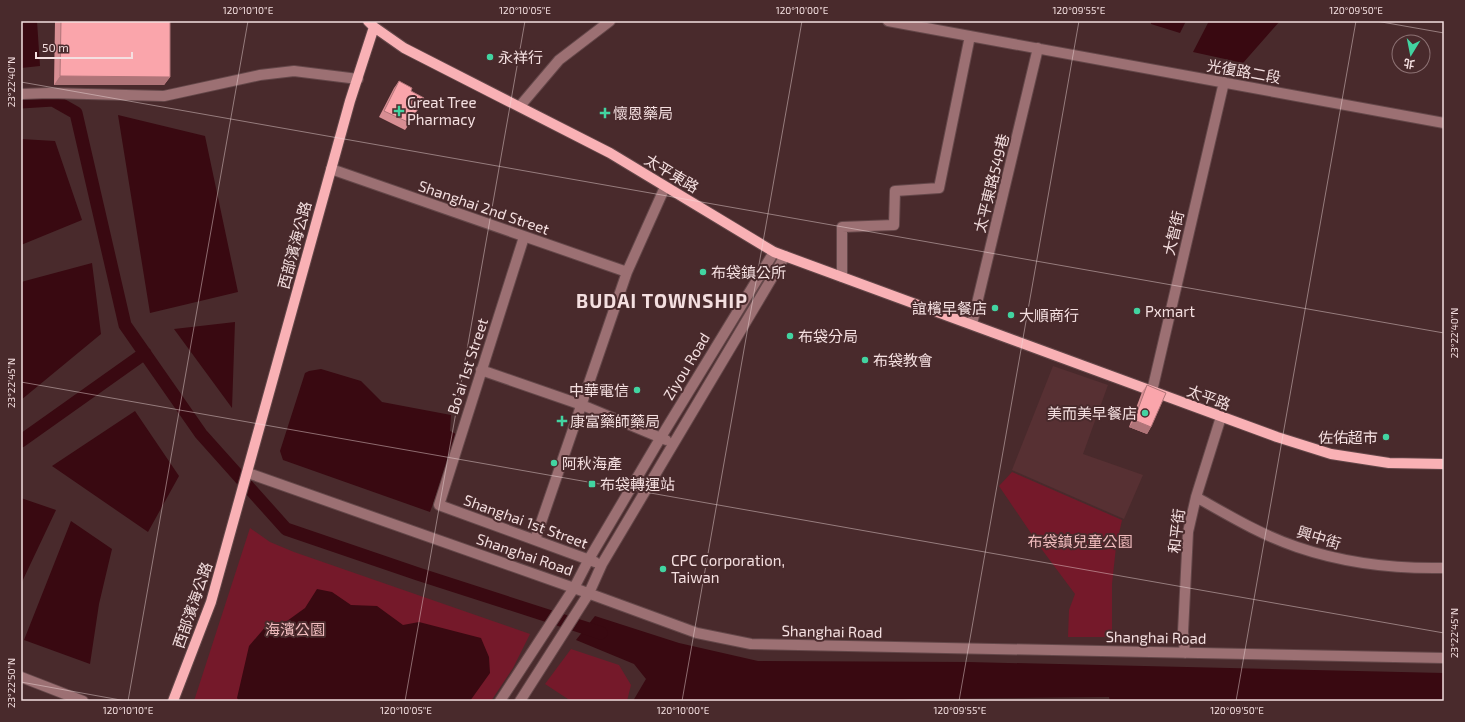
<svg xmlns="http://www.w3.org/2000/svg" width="1465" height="722" font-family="'Exo 2','Noto Sans TC',sans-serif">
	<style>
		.built { fill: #573033 }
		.green { fill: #75192a }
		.water { fill: #390911 }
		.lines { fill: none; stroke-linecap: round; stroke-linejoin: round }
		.canal { stroke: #390911; stroke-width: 13 }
		.minor-casing { stroke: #644749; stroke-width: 12 }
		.major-casing { stroke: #644749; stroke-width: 12 }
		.minor { stroke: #9c7073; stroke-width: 10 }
		.major { stroke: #f9b1b5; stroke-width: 10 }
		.wall { fill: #d78e93 }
		.shaded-wall { fill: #af7478 }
		.building { fill: #faa5ab; stroke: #af7478 }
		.ticks { fill: none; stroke: #f4dfe0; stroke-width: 1; stroke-opacity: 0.45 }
		.poi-dot { fill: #42d4a1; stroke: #492a2c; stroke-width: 1.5 }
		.labels { text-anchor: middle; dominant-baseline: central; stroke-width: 4; stroke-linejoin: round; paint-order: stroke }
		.poi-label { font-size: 15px; fill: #f4dfe0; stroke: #492a2c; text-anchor: start }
		.street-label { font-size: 15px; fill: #f4dfe0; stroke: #492a2c }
		.park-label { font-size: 15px; fill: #f1bcbe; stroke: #492a2c }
		.district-label { font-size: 19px; font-weight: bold; letter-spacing: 1px; fill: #f4dfe0; stroke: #492a2c }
		.neatline { fill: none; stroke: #f4dfe0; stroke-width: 1.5 }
		.ticks-label { font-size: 10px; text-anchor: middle; fill: #f4dfe0 }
	</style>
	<rect width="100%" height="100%" fill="#492a2c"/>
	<path class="built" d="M1053,366L1108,385L1083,454L1143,475L1124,519L1012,470Z"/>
	<path class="green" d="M1012,472L1122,520L1116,547L1112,584V637H1068L1069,610L1075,594L1043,551L999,486Z
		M250,528L270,542L294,552L530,634L513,668L491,701H194Z
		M571,649L619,665L631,685L627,701H571L545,684Z"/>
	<path class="water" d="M21,21H37L40,66L21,68Z
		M1151,21H1186L1180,33L1151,24Z
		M1209,21H1280L1243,63L1193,52Z
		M118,115L205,136L238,292L150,313Z
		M21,139L55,141L82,220L21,245Z
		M92,263L101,334L21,400V282Z
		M235,322L232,408L174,329Z
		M321,369L361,381L382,402L451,415L450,431L458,435L430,512L283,460L280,451L305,373L309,371Z
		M135,411L179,476L148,532L52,466Z
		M21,498L56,510L21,584Z
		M71,521L112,549L99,604L90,664L24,640Z
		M317,589L332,592L351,605L377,606L403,625L419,622L481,638L489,657L490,673L470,701H239L237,698L249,646L267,625L287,621L305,608Z
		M595,616L679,643L758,661L968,662L1444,673V701H1110L1109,697L910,699L894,701H633L646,679L634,664L576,640Z"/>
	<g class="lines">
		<path class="canal" d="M21,102L53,100L76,113L125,325L201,434L286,529L418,574L601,633
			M21,441L145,353"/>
		<g class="minor-casing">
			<path id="minor" d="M888,21L1444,123
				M21,94L49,93L164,96L260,75L294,71L358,79
				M520,106L559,60L610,21
				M331,169L627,272
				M524,237L439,505L595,562
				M842,277V227L894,225L895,191L939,188L970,36
				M972,324L1038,48
				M481,370L582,405L666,440
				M1152,391L1224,82
				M248,473L574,588L697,633L751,644L1444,658
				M1196,497C1228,515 1261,535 1297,547C1344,563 1394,569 1444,568
				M535,540L627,272L665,187
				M1185,653L1183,632L1188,532L1196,497L1221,417
				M21,677L83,701
				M500,701L574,588L589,559L661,437L774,252
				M520,701L589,593L602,564L785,256"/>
		</g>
		<g class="major-casing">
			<path id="major" d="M368,21L374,27L404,48L610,153L774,252L1277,437L1331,454L1389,463L1444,464
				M173,701L211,602L350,101L374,27"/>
		</g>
		<use href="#minor" class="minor"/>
		<use href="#major" class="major"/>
	</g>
	<path class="wall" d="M55,21H170V77L164,85H54Z
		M399,81L411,91L410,123L405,130L379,117L394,88Z
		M1147,385L1151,427L1147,434L1129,427L1142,392Z"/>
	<path class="shaded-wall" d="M60,76L170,77L164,85H54Z
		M1134,420L1151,427L1147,434L1129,427Z"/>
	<path class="building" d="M61,21H170V77L60,76Z
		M399,81L412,88L411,91L424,98L410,123L384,111Z
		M1147,385L1166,393L1151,427L1134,420Z"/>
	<path class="ticks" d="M1376,21L1444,33M21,82L1444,333M21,382L1444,633M21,682L126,701M128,701L248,21M405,701L525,21M682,701L802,21M959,701L1079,21M1236,701L1356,21"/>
	<g class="poi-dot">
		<circle cx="490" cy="57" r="4"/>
		<path d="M397 105h4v4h4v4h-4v4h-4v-4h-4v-4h4z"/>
		<path d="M603 107h4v4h4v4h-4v4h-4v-4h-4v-4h4z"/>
		<circle cx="703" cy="272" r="4"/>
		<circle cx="995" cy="308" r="4"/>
		<circle cx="1137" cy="311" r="4"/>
		<circle cx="1011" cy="315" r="4"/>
		<circle cx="790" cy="336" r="4"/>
		<circle cx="865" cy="360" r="4"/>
		<circle cx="637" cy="390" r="4"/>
		<circle cx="1145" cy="413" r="4"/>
		<path d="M560 415h4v4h4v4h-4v4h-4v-4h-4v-4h4z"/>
		<circle cx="1386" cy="437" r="4"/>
		<circle cx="554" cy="463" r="4"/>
		<rect x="588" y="480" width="8" height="8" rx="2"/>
		<circle cx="663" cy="569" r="4"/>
	</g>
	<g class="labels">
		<g class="poi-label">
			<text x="498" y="57">永祥行</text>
			<text x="407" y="102">Great Tree<tspan x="407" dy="17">Pharmacy</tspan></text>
			<text x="613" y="113">懷恩藥局</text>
			<text x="711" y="272">布袋鎮公所</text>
			<text x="987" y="308" text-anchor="end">誼檳早餐店</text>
			<text x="1145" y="311">Pxmart</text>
			<text x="1019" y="315">大順商行</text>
			<text x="798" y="336">布袋分局</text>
			<text x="873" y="360">布袋教會</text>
			<text x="629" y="390" text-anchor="end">中華電信</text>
			<text x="1137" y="413" text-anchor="end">美而美早餐店</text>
			<text x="570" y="421">康富藥師藥局</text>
			<text x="1378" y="437" text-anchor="end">佐佑超市</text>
			<text x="562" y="463">阿秋海產</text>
			<text x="600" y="484">布袋轉運站</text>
			<text x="671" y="560">CPC Corporation,<tspan x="671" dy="17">Taiwan</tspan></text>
		</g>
		<g class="street-label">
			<text transform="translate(1244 71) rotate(10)">光復路二段</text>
			<text transform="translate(672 173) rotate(31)">太平東路</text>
			<text transform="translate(991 183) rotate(-76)">太平東路549巷</text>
			<text transform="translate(484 207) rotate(19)">Shanghai 2nd Street</text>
			<text transform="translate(1173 233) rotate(-77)">大智街</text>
			<text transform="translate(294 245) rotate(-75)">西部濱海公路</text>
			<text transform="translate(467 366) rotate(-72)">Bo’ai 1st Street</text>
			<text transform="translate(686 366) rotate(-59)">Ziyou Road</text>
			<text transform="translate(1209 397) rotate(20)">太平路</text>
			<text transform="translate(526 521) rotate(20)">Shanghai 1st Street</text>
			<text transform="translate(1176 531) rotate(-83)">和平街</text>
			<text transform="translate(1319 537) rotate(17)">興中街</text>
			<text transform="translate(525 554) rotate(19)">Shanghai Road</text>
			<text transform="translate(192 605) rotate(-71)">西部濱海公路</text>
			<text transform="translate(832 631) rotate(1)">Shanghai Road</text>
			<text transform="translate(1156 637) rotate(1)">Shanghai Road</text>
		</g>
		<g class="park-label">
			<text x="1080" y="541">布袋鎮兒童公園</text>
			<text x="295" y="629">海濱公園</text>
		</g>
		<g class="district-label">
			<text x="662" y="300">BUDAI TOWNSHIP</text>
		</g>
	</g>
	<rect width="1465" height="722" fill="none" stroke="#492a2c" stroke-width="44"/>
	<g transform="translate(1411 54) rotate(190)"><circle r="19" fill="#492a2c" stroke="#8d7274"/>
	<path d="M0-3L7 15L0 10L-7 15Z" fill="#42d4a1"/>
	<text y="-6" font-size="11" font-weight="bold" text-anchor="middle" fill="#f4dfe0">北</text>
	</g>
	<path d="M36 52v6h96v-6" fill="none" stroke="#f4dfe0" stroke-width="2"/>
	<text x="42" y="52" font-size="12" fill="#f4dfe0" stroke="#492a2c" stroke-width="3" paint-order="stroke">50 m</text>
	<rect x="22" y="22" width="1421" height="678" class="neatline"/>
	<g class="ticks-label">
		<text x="248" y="14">120°10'10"E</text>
		<text x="525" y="14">120°10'05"E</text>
		<text x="802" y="14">120°10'00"E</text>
		<text x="1079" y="14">120°09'55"E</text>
		<text x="1356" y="14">120°09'50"E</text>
		<text transform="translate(11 82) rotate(-90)" y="4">23°22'40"N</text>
		<text transform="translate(1454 333) rotate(-90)" y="4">23°22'40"N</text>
		<text transform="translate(11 383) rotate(-90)" y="4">23°22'45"N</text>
		<text transform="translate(1454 633) rotate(-90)" y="4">23°22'45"N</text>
		<text transform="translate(11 683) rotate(-90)" y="4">23°22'50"N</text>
		<text x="128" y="714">120°10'10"E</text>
		<text x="406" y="714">120°10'05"E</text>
		<text x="683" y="714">120°10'00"E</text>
		<text x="960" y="714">120°09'55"E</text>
		<text x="1237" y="714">120°09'50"E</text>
	</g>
</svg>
